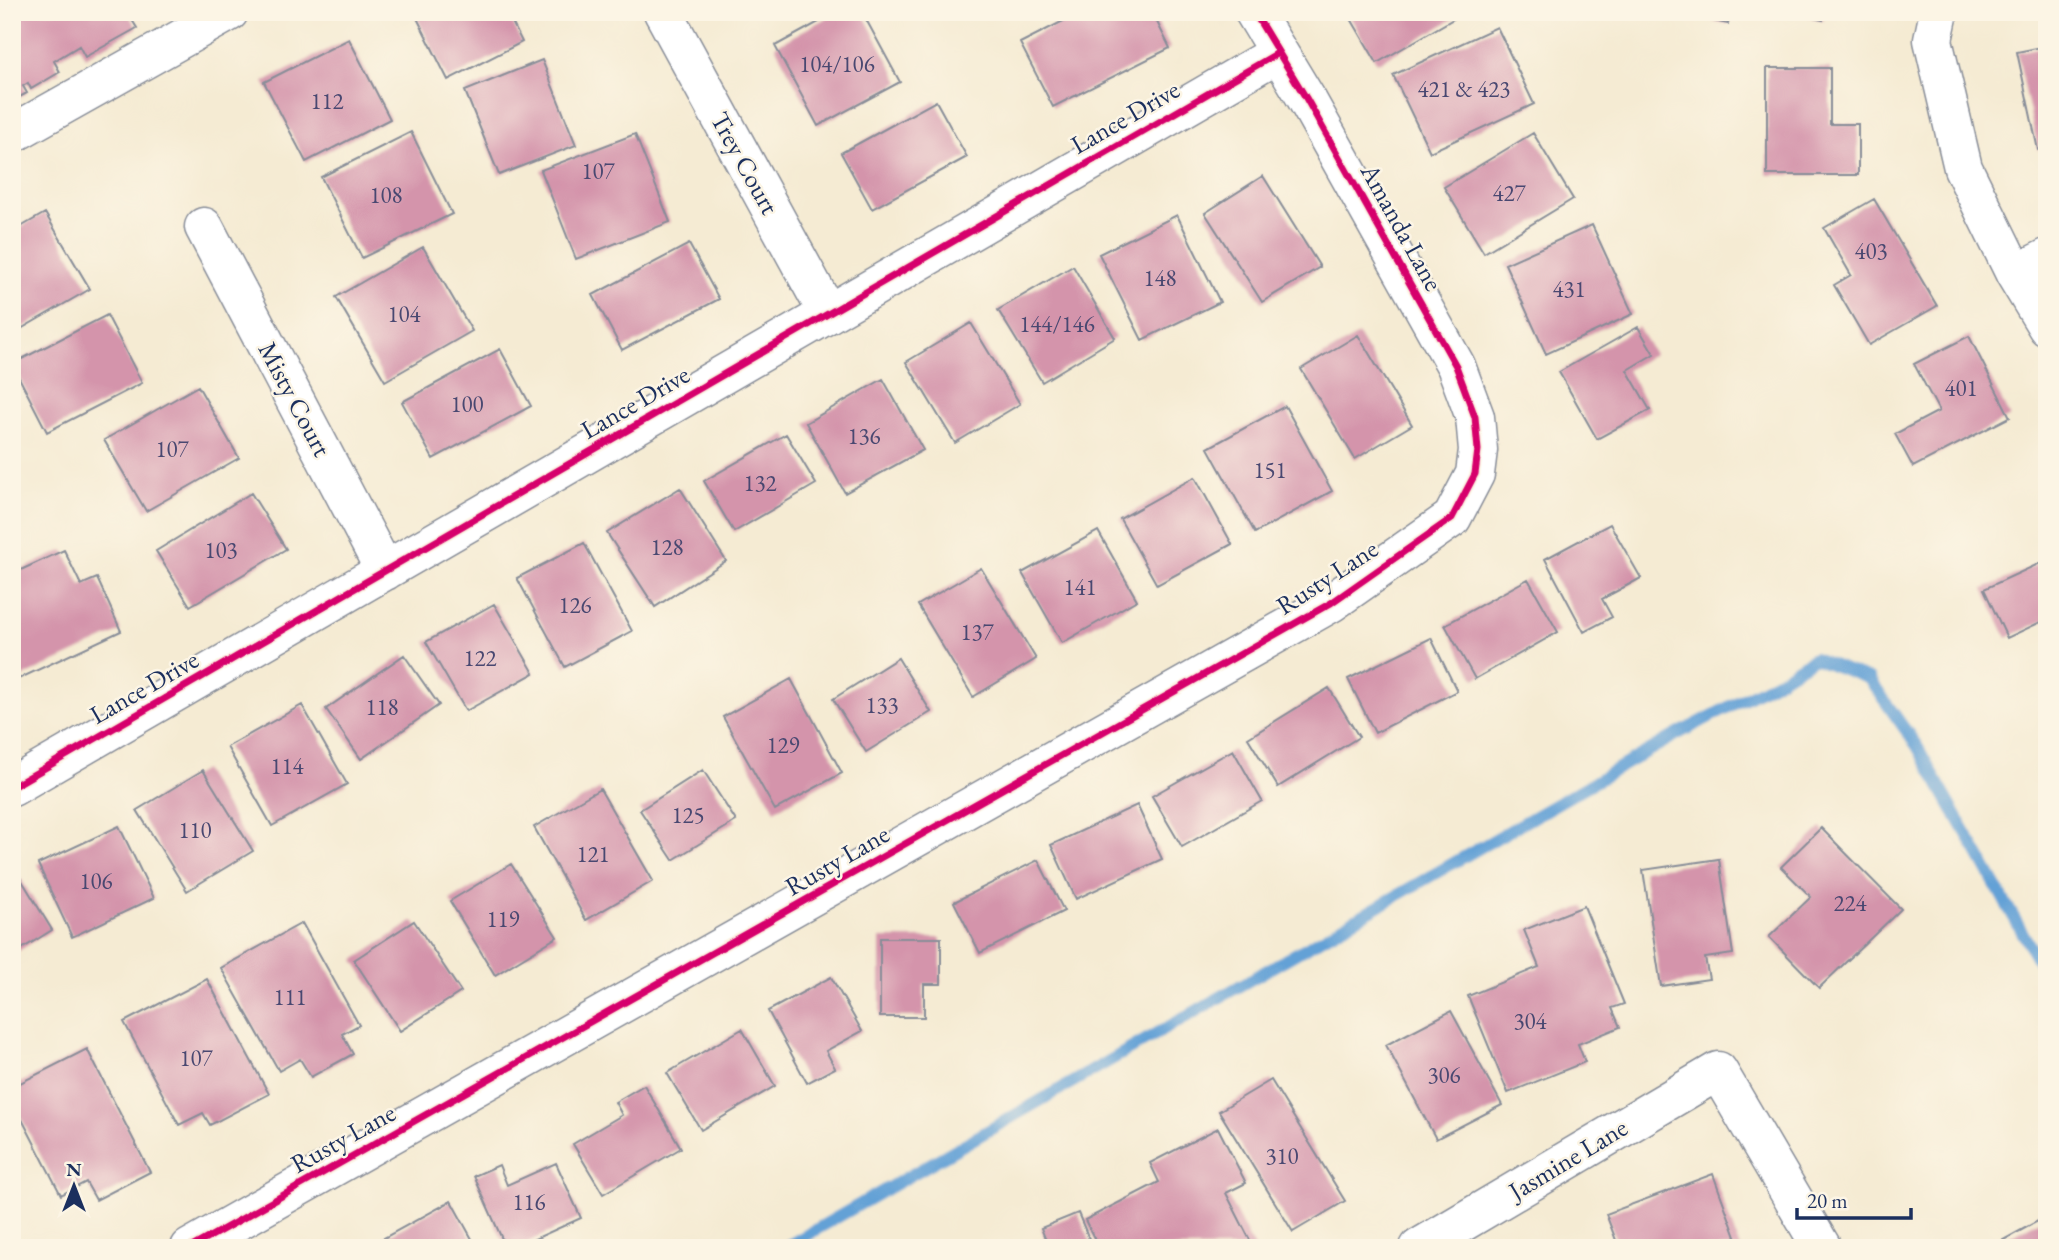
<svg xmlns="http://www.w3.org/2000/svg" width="2059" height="1260" font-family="'EB Garamond',serif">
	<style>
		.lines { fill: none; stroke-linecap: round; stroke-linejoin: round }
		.stream { stroke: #64a1d6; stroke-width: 12 }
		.building { fill: #d494ab }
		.minor-casing { stroke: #888d98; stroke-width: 41 }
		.minor { stroke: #fff; stroke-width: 38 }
		.cycleway-casing { stroke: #fcf5e5; stroke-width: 11 }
		.cycleway { stroke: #d6006c; stroke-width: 7 }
		.labels { text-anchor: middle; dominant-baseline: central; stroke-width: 5; stroke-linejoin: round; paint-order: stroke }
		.number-label { font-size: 23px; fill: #494871 }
		.street-label { font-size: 26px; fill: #1b2f5e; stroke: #fcf5e5 }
	</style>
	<rect width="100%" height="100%" fill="#fcf5e5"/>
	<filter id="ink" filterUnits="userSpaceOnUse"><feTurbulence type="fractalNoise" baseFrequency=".0143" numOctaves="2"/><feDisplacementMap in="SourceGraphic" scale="14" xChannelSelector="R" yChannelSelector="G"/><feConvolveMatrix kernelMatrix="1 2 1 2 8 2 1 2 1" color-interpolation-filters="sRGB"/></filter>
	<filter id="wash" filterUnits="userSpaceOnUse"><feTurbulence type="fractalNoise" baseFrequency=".00686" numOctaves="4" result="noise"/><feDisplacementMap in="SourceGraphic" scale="28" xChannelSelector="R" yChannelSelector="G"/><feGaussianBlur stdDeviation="1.57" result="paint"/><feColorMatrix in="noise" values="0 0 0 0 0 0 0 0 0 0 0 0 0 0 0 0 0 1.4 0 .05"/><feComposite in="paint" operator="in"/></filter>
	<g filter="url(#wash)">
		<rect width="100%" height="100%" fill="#f5ebd3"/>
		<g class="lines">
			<path class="stream" d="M784,1248L1676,735L1779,680L1814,658L1869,679L1917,746L2047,976"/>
		</g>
		<g id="blocks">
			<path class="building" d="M12,12H127L137,28L85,57L79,46L54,61L60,72L31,89L28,83L23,86L27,93L12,101Z
				M414,12H507L522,42L448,80Z
				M837,12H862L900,82L818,126L775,46Z
				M1081,12H1152L1170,48L1053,107L1020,43Z
				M1347,12H1459L1460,15L1377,63Z
				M1673,12H1731L1728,24Z
				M1788,12H1825L1823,20Z
				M1497,27L1534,104L1430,152L1393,75Z
				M349,39L390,119L306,162L264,82Z
				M2047,46V149L2038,150L2017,52Z
				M542,60L576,145L499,175L465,91Z
				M1767,68H1830V124H1858V175H1767Z
				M936,101L967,157L872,209L841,153Z
				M411,132L452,214L362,258L321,177Z
				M1533,133L1573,199L1484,253L1444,187Z
				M635,134L670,222L576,259L541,170Z
				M1263,176L1320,267L1262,302L1205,213Z
				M1874,199L1937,306L1869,345L1834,285L1851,275L1824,228Z
				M45,213L90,289L12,334V232Z
				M1177,215L1220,302L1142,340L1099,254Z
				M1592,225L1633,314L1546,354L1505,264Z
				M689,244L719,299L622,350L593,295Z
				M423,247L472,331L385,381L336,297Z
				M1073,266L1115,338L1042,382L998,310Z
				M107,315L142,383L47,432L12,364Z
				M971,323L1020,404L955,443L906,362Z
				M1638,327L1654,354L1627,370L1650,410L1597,439L1559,372Z
				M1358,335L1412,425L1355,459L1301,369Z
				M1969,336L2010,417L1913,467L1895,434L1939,411L1914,364Z
				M500,349L531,406L433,459L402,402Z
				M883,379L923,450L845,493L806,423Z
				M198,386L239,458L146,511L104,440Z
				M1285,406L1332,491L1255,533L1208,448Z
				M786,434L816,484L734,532L704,481Z
				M1195,477L1232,544L1157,585L1120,519Z
				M680,488L726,561L655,607L607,533Z
				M251,493L286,549L190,606L156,551Z
				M1610,524L1641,578L1602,599L1612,617L1584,632L1545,559Z
				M1098,531L1137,600L1062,643L1022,573Z
				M584,543L632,631L565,667L517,578Z
				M64,550L81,585L97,578L121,631L12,682V574Z
				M2047,560V619L2007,638L1984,589Z
				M981,568L1036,659L973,697L918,605Z
				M1528,579L1558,632L1475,679L1445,625Z
				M494,604L534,673L466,711L426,642Z
				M1431,638L1457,691L1375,733L1348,679Z
				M404,655L439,705L361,759L326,709Z
				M898,658L931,712L866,752L833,699Z
				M791,679L842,773L775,810L723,717Z
				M1329,688L1359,737L1278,787L1248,738Z
				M302,705L347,784L272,826L227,747Z
				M1233,750L1262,801L1182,847L1152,796Z
				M203,770L253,851L187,891L137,810Z
				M703,770L736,821L673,860L640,810Z
				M600,789L653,881L586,920L534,827Z
				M1137,805L1162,859L1076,899L1051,845Z
				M119,826L154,898L72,937L38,864Z
				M1821,828L1901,909L1819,988L1769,937L1811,897L1781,867Z
				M1719,859L1733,954L1705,958L1709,979L1661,986L1643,870Z
				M1038,860L1064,911L980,953L954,902Z
				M511,864L557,937L495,975L450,901Z
				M21,879L52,930L12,955V884Z
				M1584,906L1624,1004L1612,1008L1620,1027L1578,1044L1585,1062L1508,1093L1468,996L1539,967L1524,930Z
				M414,921L461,992L400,1031L354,960Z
				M302,923L359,1025L342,1034L353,1054L311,1077L300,1059L279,1071L221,968Z
				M880,938H941V984H924V1017H880Z
				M831,977L862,1031L826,1051L835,1068L807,1083L768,1011Z
				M207,979L269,1094L210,1125L203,1113L179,1125L124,1022Z
				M1451,1011L1502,1105L1436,1139L1386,1045Z
				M742,1029L775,1086L701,1130L667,1073Z
				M87,1049L150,1172L96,1200L86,1182L61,1195L12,1100V1087Z
				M1271,1080L1345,1201L1293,1232L1219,1111Z
				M644,1085L681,1148L603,1194L573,1144L622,1115L615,1102Z
				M1218,1128L1246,1183L1226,1193L1254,1248H1099L1085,1220L1159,1182L1150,1163Z
				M556,1163L581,1218L515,1248H506L474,1176L499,1165L507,1185Z
				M1713,1174L1740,1248H1619L1606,1214Z
				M451,1201L477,1248H373L371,1245Z
				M1078,1213L1093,1248H1049L1041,1228Z
				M2047,1216V1248H1989Z"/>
		</g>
	</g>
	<g filter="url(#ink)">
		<use href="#blocks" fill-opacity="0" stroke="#888d98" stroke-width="2"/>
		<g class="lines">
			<g class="minor-casing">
				<path id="minor" d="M663,12L828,314
					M1939,12L1933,40L1963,168L2015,274L2047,327
					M12,134L229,12
					M204,227L385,571
					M2015,274L2047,258
					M12,787L1278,53
					M190,1248L1331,603L1452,518L1475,474L1478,450L1475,417L1456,366L1306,98L1254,12
					M1419,1248L1718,1071L1822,1248"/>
			</g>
			<use href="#minor" class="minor"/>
			<g class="cycleway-casing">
				<path id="cycleway" d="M12,787L1278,53
					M190,1248L1331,603L1452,518L1475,474L1478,450L1475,417L1456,366L1306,98L1254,12"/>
			</g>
			<use href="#cycleway" class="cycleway"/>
		</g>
	</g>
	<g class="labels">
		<g class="number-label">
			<text x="837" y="64">104/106</text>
			<text x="1464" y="89">421 &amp; 423</text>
			<text x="327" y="101">112</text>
			<text x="598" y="171">107</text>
			<text x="1509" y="193">427</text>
			<text x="386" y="195">108</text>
			<text x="1871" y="251">403</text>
			<text x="1160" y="278">148</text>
			<text x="1569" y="289">431</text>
			<text x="404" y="314">104</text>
			<text x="1057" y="324">144/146</text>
			<text x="1961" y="388">401</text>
			<text x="467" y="404">100</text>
			<text x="864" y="436">136</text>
			<text x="172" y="449">107</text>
			<text x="1270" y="470">151</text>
			<text x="760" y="483">132</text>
			<text x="667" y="547">128</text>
			<text x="221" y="550">103</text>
			<text x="1080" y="587">141</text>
			<text x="575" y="605">126</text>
			<text x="977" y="632">137</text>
			<text x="480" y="658">122</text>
			<text x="882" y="705">133</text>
			<text x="382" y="707">118</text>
			<text x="783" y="745">129</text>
			<text x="287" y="766">114</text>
			<text x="688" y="815">125</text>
			<text x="195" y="830">110</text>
			<text x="593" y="854">121</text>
			<text x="96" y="881">106</text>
			<text x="1850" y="903">224</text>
			<text x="503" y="919">119</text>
			<text x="290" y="997">111</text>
			<text x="1530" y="1021">304</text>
			<text x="196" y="1058">107</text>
			<text x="1444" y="1075">306</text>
			<text x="1282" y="1156">310</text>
			<text x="529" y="1202">116</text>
		</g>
		<g class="street-label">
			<text transform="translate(1125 117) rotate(-30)">Lance Drive</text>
			<text transform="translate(745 163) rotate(61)">Trey Court</text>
			<text transform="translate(1402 227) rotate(61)">Amanda Lane</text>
			<text transform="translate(295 399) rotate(62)">Misty Court</text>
			<text transform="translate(635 402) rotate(-30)">Lance Drive</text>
			<text transform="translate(1327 577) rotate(-33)">Rusty Lane</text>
			<text transform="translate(144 687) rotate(-30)">Lance Drive</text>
			<text transform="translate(837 860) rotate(-30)">Rusty Lane</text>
			<text transform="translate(343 1138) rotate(-29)">Rusty Lane</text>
			<text transform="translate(1568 1159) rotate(-31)">Jasmine Lane</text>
		</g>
	</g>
	<rect width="2059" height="1260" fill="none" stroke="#fcf5e5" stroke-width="42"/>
	<g transform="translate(74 1186)" stroke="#fcf5e5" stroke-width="5" paint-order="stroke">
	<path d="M0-5L12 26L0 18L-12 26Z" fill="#1b2f5e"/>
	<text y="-10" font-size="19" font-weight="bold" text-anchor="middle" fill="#1b2f5e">N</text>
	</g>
	<path d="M1797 1208v10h114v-10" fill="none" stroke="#1b2f5e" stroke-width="3.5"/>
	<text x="1807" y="1208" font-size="21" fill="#1b2f5e" stroke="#fcf5e5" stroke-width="5" paint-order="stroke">20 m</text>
</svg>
